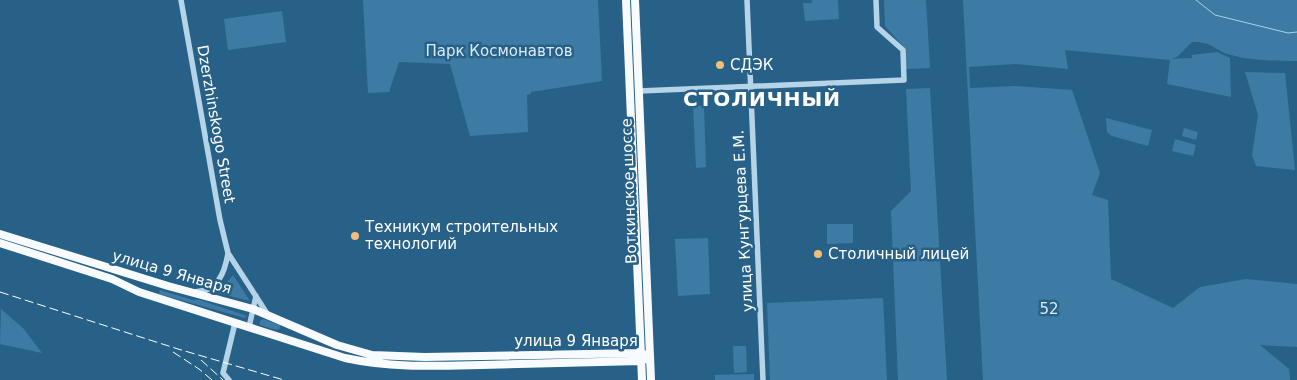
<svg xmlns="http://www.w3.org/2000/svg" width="1297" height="380" font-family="'DejaVu Sans',sans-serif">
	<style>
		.green { fill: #3d7ba4 }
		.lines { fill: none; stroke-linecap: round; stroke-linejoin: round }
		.stream { stroke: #aad0e9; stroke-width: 1 }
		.minor { stroke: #b5d4e8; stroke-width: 5.5 }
		.major { stroke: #f7fbfe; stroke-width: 8 }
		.rail { stroke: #fff; stroke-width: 1; stroke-dasharray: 9 4; stroke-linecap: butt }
		.poi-dot { fill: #f0bd7b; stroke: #286188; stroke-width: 2 }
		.labels { text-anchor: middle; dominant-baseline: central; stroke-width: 5; stroke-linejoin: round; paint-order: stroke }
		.park-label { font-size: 15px; fill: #d9ebf7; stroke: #286188 }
		.poi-label { font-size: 15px; fill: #fff; stroke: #286188; text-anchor: start }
		.street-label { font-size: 15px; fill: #fff; stroke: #286188 }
		.district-label { font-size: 20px; font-weight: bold; letter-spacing: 1px; fill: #fff; stroke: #286188 }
	</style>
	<rect width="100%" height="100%" fill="#286188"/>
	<path class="green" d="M363,0H598L602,81L531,92V94L527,95L528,132L470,136L450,64L399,62L389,92L368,93Z
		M812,0H838L839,19L805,21L803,3H812Z
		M884,0H926L930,68L905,69L904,47L885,26Z
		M963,0H1297V61C1274,61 1254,61 1231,55C1215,51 1212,41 1192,42L1177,57L1171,59L1192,58V55L1217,52L1230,58L1231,97L1167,84L1170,60L1065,50L1068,69L1015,64L969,67L970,88L1016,86L1072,90L1100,173L1092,195L1108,200L1111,279L1173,308L1200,287L1246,279L1297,284V347L1260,345L1289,369L1290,380H983Z
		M282,11L286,42L228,50L224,19Z
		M1245,72L1285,73L1295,170L1256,166L1252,155L1258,115Z
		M930,88L947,380H898L891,211L911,191L906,89Z
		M693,106H704L706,167L696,168Z
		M1106,118L1152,130L1148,146L1112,136L1107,132Z
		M1184,128L1198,132L1196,140L1182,136Z
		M1175,139L1196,145L1193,156L1172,151Z
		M827,224H853V243L827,244Z
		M708,238L710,294L678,296L675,239Z
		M233,275L250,301L218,293Z
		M160,290L193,300H200L247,316L245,318L159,294Z
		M883,298L887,380H770L767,303Z
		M1,309L23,328L42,353L0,344Z
		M263,319L280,325V329L276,330L260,325V321Z
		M733,346H746L747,372L734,373Z
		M754,374V380H715V375Z"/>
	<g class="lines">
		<path class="stream" d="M1196,0L1215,15L1288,33L1297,32"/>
		<path class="minor" d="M181,0L220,220L228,253L268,315
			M747,0L763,380
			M639,91L904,80L903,50L877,27L876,0
			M194,292C218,292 225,272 228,253
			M249,327L256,296
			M229,380L223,373L235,323"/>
		<path class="major" d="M626,0L642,380
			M635,0L651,380
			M0,234L168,286L253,309L337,345L372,355L425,357L641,353L650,357
			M0,243L112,279L139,292L345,358C391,368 435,366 481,365C535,364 588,362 641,361L650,357"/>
		<path class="rail" d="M0,292L178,349L284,380
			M173,352L199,369L212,380
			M201,360L223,380"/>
	</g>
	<g class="poi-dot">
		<circle cx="720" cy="65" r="5"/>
		<circle cx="355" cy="236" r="5"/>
		<circle cx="818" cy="254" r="5"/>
	</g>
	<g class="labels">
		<g class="park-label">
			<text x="499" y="51">Парк Космонавтов</text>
			<text x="1049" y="309">52</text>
		</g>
		<g class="poi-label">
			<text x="730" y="65">СДЭК</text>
			<text x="365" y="227">Техникум строительных<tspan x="365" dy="17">технологий</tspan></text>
			<text x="828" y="254">Столичный лицей</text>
		</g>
		<g class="street-label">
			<text transform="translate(216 124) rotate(80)">Dzerzhinskogo Street</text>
			<text transform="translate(629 191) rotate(-92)">Воткинское шоссе</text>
			<text transform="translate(743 221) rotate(-93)">улица Кунгурцева Е.М.</text>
			<text transform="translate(172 272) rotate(16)">улица 9 Января</text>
			<text x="576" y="341">улица 9 Января</text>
		</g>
		<g class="district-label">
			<text x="762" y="99">СТОЛИЧНЫЙ</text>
		</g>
	</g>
</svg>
